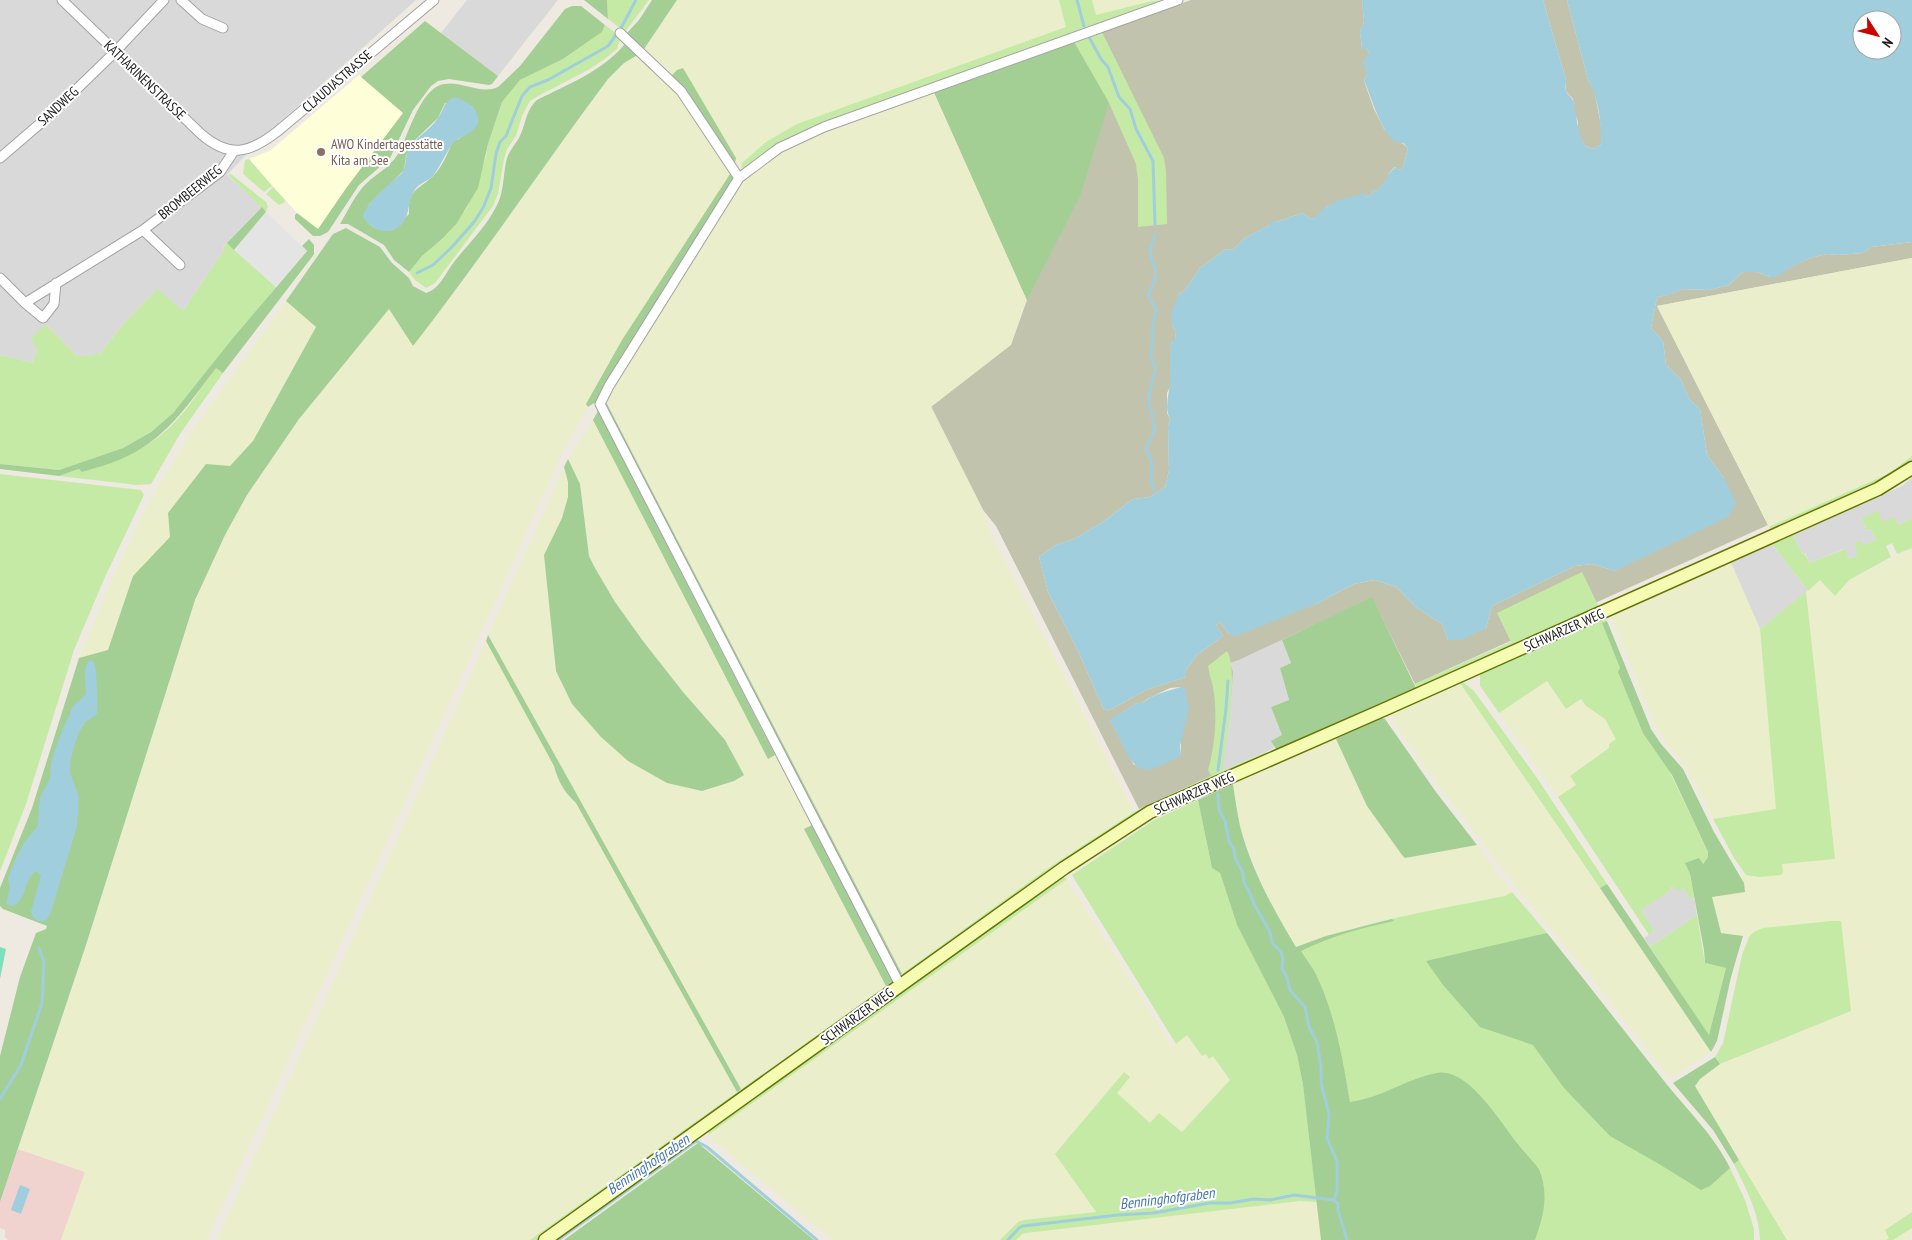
<svg xmlns="http://www.w3.org/2000/svg" width="1912" height="1240" font-family="'PT Sans Narrow',sans-serif">
	<style>
		.residential { fill: #dad9d9 }
		.commercial { fill: #f0d2cf }
		.education { fill: #feffd9 }
		.construction { fill: #c2c3ad; fill-rule: evenodd }
		.farmland { fill: #eaeecb }
		.grass { fill: #c5eaa5 }
		.forest { fill: #a4cf94; fill-rule: evenodd }
		.pitch { fill: #7ce0bd }
		.parking { fill: #e4e4e4 }
		.water { fill: #a0cedd; fill-rule: evenodd }
		.lines { fill: none; stroke-linecap: round; stroke-linejoin: round }
		.stream { stroke: #a0cedd; stroke-width: 3 }
		.street-casing { stroke: #a3a3a3; stroke-width: 11 }
		.secondary-casing { stroke: #657501; stroke-width: 15 }
		.street { stroke: #fff; stroke-width: 9 }
		.secondary { stroke: #f5fbb2; stroke-width: 12 }
		.education-dot { fill: #8d6e63; stroke: #fff; stroke-width: 2 }
		.labels { text-anchor: middle; dominant-baseline: central; stroke-width: 4; stroke-linejoin: round; paint-order: stroke }
		.street-label { font-size: 14px; fill: #1c1c1c; stroke: #fff }
		.education-label { font-size: 14px; fill: #785e54; stroke: #fff; text-anchor: start }
		.water-label { font-size: 15px; font-style: italic; fill: #4677ae; stroke: #fff }
	</style>
	<rect width="100%" height="100%" fill="#eeeae1"/>
	<path class="residential" d="M0,0H416L261,139L227,175L262,207L223,247L224,250L183,311L154,292L125,322L99,355L93,356H77L45,324L39,355L34,363L0,355Z
		M467,0H558L498,76L441,33Z
		M1912,478V518L1898,525L1861,518L1867,531L1871,529L1876,540L1862,546L1854,544L1859,555L1849,559L1844,549L1810,563L1805,553L1802,554L1793,535L1902,486Z
		M1772,544L1808,591L1760,629L1731,563Z
		M1282,640L1291,663L1280,668L1289,700L1271,707L1283,736L1272,741L1274,748L1222,771L1230,710L1232,672L1230,663L1239,660Z
		M1673,886L1683,888L1690,899L1694,897L1697,915L1650,947L1644,938L1654,931L1640,910L1671,890L1670,888Z"/>
	<path class="commercial" d="M18,1149L85,1172L61,1240H8L5,1237V1230L0,1228V1202Z"/>
	<path class="education" d="M359,75L404,112L347,187L318,230L297,213L249,159L271,150Z"/>
	<path class="construction" d="M1191,0H1362L1364,22L1360,32L1362,49H1367L1369,53L1367,74L1364,81L1374,109L1384,129L1408,148L1403,167L1399,170L1395,167L1388,174L1389,177L1378,190L1373,191L1370,196L1327,206L1317,217L1311,219L1302,213L1276,222L1245,238L1233,250L1226,249L1200,268L1185,290L1179,294L1172,324L1176,332L1175,340L1171,343L1170,387L1167,393V413L1170,419L1168,426L1169,470L1165,487L1150,497L1133,499L1104,521L1076,538L1054,546L1039,557L1048,592L1078,651L1103,708L1108,711L1146,690L1186,677V670L1197,655L1223,636L1216,625L1220,622L1229,634L1316,604L1354,584L1375,580L1396,587L1417,608L1442,624L1448,640L1486,628L1492,606L1575,566L1592,564L1615,571L1724,478L1707,455L1700,409L1689,399L1681,380L1666,365L1663,341L1651,328L1656,302L1658,297L1674,293L1681,289L1709,290L1729,285L1743,272H1757L1770,277L1810,258L1827,254L1838,255L1863,253L1871,247L1912,242V258L1657,306L1768,525L1415,684L1372,598L1239,660L1230,663L1233,672L1230,710L1222,771L1139,809L996,526L983,510L798,141ZM1181,687V755L1134,765L1110,720L1137,703H1142L1147,699L1170,688Z
		M1543,0H1567L1588,80L1594,89L1602,131L1601,144L1594,149L1585,146L1578,134V122L1574,111L1573,99L1566,91V80Z"/>
	<path class="farmland" d="M677,0H1059L1066,27L797,124L766,142L742,163L741,168L735,163L736,158L683,68L671,76L644,49Z
		M1092,0H1167L1152,1L1096,15Z
		M641,53L678,92L732,171L622,340L599,379L587,404L588,407L563,451L207,1240H61L85,1172L18,1149L85,948L178,651L195,600L225,535L247,495L299,419L389,309L413,345L463,281L484,249L608,79L624,63Z
		M934,92L1027,300L1011,345L931,407L983,510L989,530L1134,812L1047,869L902,974L605,400L745,179L798,141Z
		M1912,258V456L1890,473L1769,527L1657,306Z
		M286,301L316,327L253,441L230,466L168,512L170,537L133,576L108,650L79,658L111,582L145,509L191,432Z
		M593,420L768,759L775,755L812,825L804,829L886,986L741,1089L488,635L564,467L568,482V497L562,518L544,555L556,671L572,704L601,737L628,761L667,783L702,791L734,781L744,775L725,740L683,692L643,641L615,602L589,556L580,484L568,459Z
		M1912,548V1212L1885,1230L1890,1238L1886,1240H1787L1695,1086L1700,1079L1720,1064L1851,1011L1755,932L1749,937L1721,933L1712,897L1744,883L1740,876L1750,874L1754,876L1783,871L1782,864L1834,859L1806,592L1820,580L1835,596L1849,580Z
		M1731,563L1760,629L1777,809L1713,819L1687,768L1665,741L1655,726L1611,616Z
		M486,641L554,766L559,783L567,795L576,803L737,1092L530,1240H217Z
		M1547,681L1566,709L1581,699L1586,706L1605,719L1616,739L1609,747L1570,776L1576,785L1558,797L1499,713Z
		M1460,683L1711,1052L1673,1077H1668L1586,971L1518,890L1416,755L1393,720V713Z
		M1336,739L1367,806L1405,858L1477,845L1512,892L1505,896L1370,923L1326,936L1296,948L1273,908L1248,849L1240,826L1233,784Z
		M1067,879L1172,1047L1187,1035L1202,1056L1206,1054L1213,1056L1230,1080L1182,1132L1159,1113L1150,1123L1116,1093L1130,1077L1124,1072L1055,1154L1096,1212L1024,1220L1018,1222L1000,1240H832L713,1140L709,1134Z
		M1300,1201L1317,1202L1321,1240H1016L1022,1234L1026,1233Z
		M1912,1228L1910,1240H1893Z"/>
	<path class="grass" d="M607,0H649L625,32L608,19Z
		M1059,0H1092L1096,15L1152,1L1167,0L811,128L778,146L750,167L741,168L742,163L766,142L797,124L1066,27Z
		M605,25L621,37L617,49L606,58L590,69L540,95L530,101L522,116L516,136L507,149L504,159L498,194L493,206L435,283L426,288L415,280L409,272L422,256L442,239L467,208L486,157L488,144L502,102L520,80L563,59L602,32Z
		M1102,32L1164,158L1166,171L1167,224L1138,227V180L1136,164L1109,103L1074,42Z
		M249,159L272,186L264,192L243,174L245,160Z
		M231,174L266,202L268,207L266,212L228,175Z
		M273,187L285,200L284,203L279,205L266,194Z
		M227,243L276,287L173,413L151,432L123,448L59,470L0,464V355L34,363V355L39,354L31,338L45,324L77,356H93L96,352L99,355L125,322L154,292L158,289L183,311L224,250L223,248Z
		M216,367L223,373L180,434L151,484L137,485L59,476L80,469L82,472C114,462 146,451 171,426C188,409 202,387 216,367Z
		M1912,456V463L1886,480L1773,531L1769,527L1890,473Z
		M0,474L141,490L144,495L105,577L74,650L26,804L0,871Z
		M1878,511L1883,522L1894,517L1898,525L1912,518V548L1897,554L1892,543L1886,546L1891,557L1849,580L1835,596L1820,580L1808,591L1772,544L1793,535L1802,554L1804,553L1810,563L1845,549L1849,559L1858,555L1854,544L1860,540L1863,545L1876,540L1871,529L1867,531L1861,518Z
		M1582,572L1600,609L1417,690L1415,684L1511,642L1497,613Z
		M1806,592L1835,859L1782,864L1783,872L1781,875L1760,877L1746,875L1734,858L1713,819L1776,809L1760,629Z
		M1603,616L1607,621L1602,623L1620,668L1708,852V857L1703,864L1685,863L1690,874L1694,897L1690,899L1683,888L1677,891L1673,886L1670,888L1671,890L1641,910L1654,931L1649,935L1558,797L1576,785L1570,776L1609,748V744L1616,739L1605,719L1586,706L1581,699L1566,709L1547,681L1499,713L1480,686V671Z
		M1227,651C1239,671 1226,745 1222,771L1266,752V757L1149,808L904,976L902,974L1047,869L1134,812L1211,776L1208,770C1215,747 1217,717 1214,693C1213,684 1209,675 1208,666Z
		M1463,682L1474,691L1537,778L1607,884L1600,888L1460,683Z
		M1198,800L1212,868L1220,873L1237,925L1284,1017L1297,1055L1303,1085L1317,1202L1300,1201L1026,1233L1022,1234L1016,1240H1000L1018,1222L1024,1220L1096,1212L1055,1154L1124,1072L1130,1077L1117,1093L1150,1123L1159,1113L1182,1132L1230,1080L1213,1056L1209,1059L1206,1054L1202,1056L1187,1035L1176,1044L1072,875L1154,820Z
		M1062,876L1067,879L709,1134L708,1129Z
		M1512,892L1547,933L1668,1086L1708,1133L1730,1168L1745,1200L1754,1229V1240H1374L1343,1063L1296,948C1363,921 1435,910 1505,896Z
		M1697,915L1705,963L1726,968L1709,1036L1650,947Z
		M1831,921H1841L1851,1011L1720,1064L1715,1057L1723,1043L1742,955L1749,937L1754,932L1763,928Z
		M893,981V986L538,1240H530Z
		M1739,1160L1787,1240H1760C1759,1212 1746,1189 1734,1164Z
		M1912,1212V1228L1893,1240H1886L1889,1238L1885,1230Z"/>
	<path class="forest" d="M584,0H607L608,19Z
		M652,0H677L644,49L626,34L639,20Z
		M572,6H581L605,25L602,32L563,59L520,80L502,102L488,144L478,188L457,223L442,239L422,256L409,272L394,260L384,245L348,224H340C347,212 354,198 362,188C373,175 389,169 398,154C408,135 419,95 438,86C458,77 478,96 498,87L520,66L565,9ZM445,103L472,106L478,122L459,139L453,141C448,152 442,168 433,176C417,191 408,189 409,214L393,230C382,231 375,230 367,222L369,204L380,195L404,170L406,156L416,139L438,118Z
		M425,21L498,76L492,84L489,85L449,79L438,81L431,86L413,110L390,158L359,185L328,232L320,236H313L295,219V215L297,213L318,229L347,187L403,113L361,77Z
		M623,39L641,53L624,63L608,79C542,167 481,259 413,346L389,309L299,419L247,495L225,535L195,600L85,948L0,1202V1056L20,977L36,933L46,929L47,926L3,909L0,906V888L32,808L79,658L108,650L133,576L170,537L168,513L206,464L230,466L253,441L316,327L286,301L333,234L346,228L380,247L392,263L409,278L413,286L426,293C440,289 446,272 454,262C468,244 486,227 496,207C504,193 503,177 506,162C508,152 514,146 519,138C526,125 525,111 537,100C568,84 601,72 624,45Z
		M1074,42L1109,103L1080,196L1027,300L934,92Z
		M683,68L736,158L735,163L671,76L677,70Z
		M732,171L737,178L597,401L588,407L586,404L622,340Z
		M262,207L266,212L234,250L227,243Z
		M309,239L314,245V254L312,257L223,373L216,368C187,406 165,441 119,460C107,465 94,468 82,472L79,469L59,476L0,469V464L59,470L123,448L151,432L173,413L233,338L307,251L302,246Z
		M605,400L902,974L900,975L896,972L604,408Z
		M598,411L775,755L768,759L593,420Z
		M568,459L580,484L589,556L595,568L615,602L643,641L683,692L725,740L744,775L734,781L702,791L667,783L628,761L601,737L572,704L556,671L544,555L562,518L568,497V482L564,467Z
		M1372,597L1417,690L1277,751L1271,741L1282,735L1271,707L1289,700L1280,668L1291,663L1282,640Z
		M1607,621L1651,729L1661,744L1683,769L1714,832L1744,883L1745,892L1712,897L1721,933L1743,936L1731,977L1717,1041L1711,1052L1600,888L1607,884L1709,1035L1726,968L1705,963L1704,950L1690,874L1685,863L1699,858L1703,864L1708,857V852L1672,775L1643,733L1618,672L1620,668L1602,623Z
		M488,635L741,1089L737,1092L576,803C564,792 558,781 554,766L486,641Z
		M1382,718L1385,719L1436,792L1477,845L1405,858L1402,855L1367,806L1336,739Z
		M1233,784C1235,798 1237,812 1240,826C1251,869 1273,909 1296,947L1326,936L1392,919L1394,921C1362,928 1331,936 1301,951C1307,961 1315,970 1319,981C1336,1019 1343,1061 1350,1102C1381,1098 1406,1079 1437,1073C1468,1067 1500,1122 1517,1143C1524,1152 1532,1160 1539,1169C1549,1194 1544,1215 1535,1240H1321L1303,1085L1297,1055L1284,1017L1237,925L1220,873L1212,868L1198,800Z
		M812,825L893,981L886,986L804,829Z
		M1547,933C1588,984 1627,1035 1668,1086C1689,1112 1715,1137 1730,1168L1710,1186L1701,1190L1659,1164L1610,1136L1564,1088L1533,1045L1480,1027L1443,985L1426,961Z
		M1715,1057L1720,1064L1700,1079L1695,1086L1739,1160L1734,1164L1713,1130L1673,1083Z
		M698,1143L814,1240H564Z"/>
	<path class="pitch" d="M0,947L6,949L0,979Z"/>
	<path class="parking" d="M266,212L307,251L276,287L234,250Z"/>
	<path class="water" d="M1362,0H1543L1566,80C1566,83 1565,88 1566,91C1568,95 1572,97 1573,101C1577,117 1577,132 1585,146L1594,149L1601,144C1602,126 1598,95 1588,80L1567,0H1912V242L1871,247L1863,253L1838,255L1827,254L1810,258L1788,269L1776,277H1770L1757,272H1743L1729,285L1709,290L1681,289L1675,293L1658,297L1656,302L1651,328L1663,341L1666,365L1681,380L1689,399L1700,409L1707,455L1724,478L1736,503L1728,517L1615,571L1592,564L1575,566L1492,606L1486,628L1461,640H1448L1442,624L1417,608L1396,587L1375,580L1354,584L1316,604L1236,636L1229,634L1220,622L1216,625L1223,636L1197,655L1186,670V677L1146,690L1108,711L1103,708L1078,651L1048,592L1039,557L1054,546L1076,538L1104,521L1133,499L1150,497L1165,487L1169,470L1168,426L1170,419C1164,407 1169,396 1170,383C1170,370 1170,356 1171,343L1175,339L1176,332L1172,324L1171,313L1179,294L1185,290L1200,268L1226,249L1233,250L1245,238L1270,225L1271,221L1276,222L1302,213L1311,219C1318,217 1320,211 1326,207C1337,199 1353,197 1365,193L1367,197L1370,196L1373,191L1378,190L1388,177V174L1396,167L1399,170L1403,167L1408,148L1403,143C1384,147 1371,94 1364,81L1367,74L1363,62L1369,53L1367,49H1362L1360,32L1364,22ZM1862,20H1892V50H1862Z
		M454,97C465,100 480,108 478,122C475,133 462,136 455,141C451,143 440,167 435,173C431,180 422,182 417,187C405,200 413,220 395,229C383,236 370,227 363,217C365,203 390,184 401,174C407,167 404,160 408,152C414,137 430,131 438,118C446,107 441,105 454,97Z
		M90,660C94,662 94,661 95,666C97,674 98,706 97,714L85,723L79,732L73,750L70,762V773L79,797L77,826L51,912L46,921H38L33,917L31,912L41,875L36,871C23,880 27,903 11,906L6,903L10,888L8,878L17,856L24,843L37,827L40,798L50,779L51,763L58,741L73,706L86,694C86,684 82,666 90,660Z
		M1181,687L1185,688L1189,708L1180,746L1181,755C1175,760 1167,762 1160,766C1154,768 1147,771 1141,769C1128,764 1118,731 1109,720L1137,703H1142C1153,694 1168,691 1181,687Z
		M20,1185L30,1189L21,1214L11,1210Z"/>
	<g class="lines">
		<path class="stream" d="M1077,0L1084,26
			M1089,37L1101,59L1108,67L1119,97L1130,109L1136,129L1153,161L1155,225
			M417,273L433,265L451,248L474,222L483,208L491,188L496,154L500,142L506,136L522,96L530,87L548,80L608,46L621,28L636,0
			M1154,490L1151,480L1152,463L1146,449L1155,429L1148,399L1156,368L1152,360L1151,354L1153,338L1152,331L1156,310L1149,297V292L1155,281V269L1151,257L1150,250L1155,235
			M1218,770L1226,709L1228,681
			M1218,794L1219,810L1225,821L1229,841L1234,849L1235,858L1243,873L1244,883L1248,889L1255,906L1269,930L1273,944L1281,952L1283,959L1282,969L1287,977L1290,990L1305,1007L1309,1027L1317,1042L1321,1067V1083L1329,1114L1327,1138L1337,1161V1192L1334,1200L1338,1204V1210L1347,1240
			M0,1099L21,1065L42,1003L44,962L39,948
			M558,1240L696,1141L707,1147L817,1240
			M1008,1240L1019,1228L1023,1226L1118,1215L1153,1213L1210,1203H1230L1254,1199L1270,1200L1294,1195L1334,1200"/>
		<g class="street-casing">
			<path id="street" d="M62,0L201,134C230,159 250,153 278,131L434,0
				M181,0L202,19L223,28
				M620,33L681,91L739,178
				M0,158L50,115L115,52L164,0
				M143,230L180,265
				M0,278L25,303L143,230L220,172L234,151
				M25,303L43,318L54,304L56,283
				M900,985L600,404L609,386L739,178L779,148L824,127L1178,0"/>
		</g>
		<g class="secondary-casing">
			<path id="secondary" d="M545,1240L1064,868L1150,812L1383,710L1878,489L1912,468"/>
		</g>
		<use href="#street" class="street"/>
		<use href="#secondary" class="secondary"/>
	</g>
	<circle class="education-dot" cx="321" cy="152" r="5"/>
	<g class="labels">
		<g class="street-label">
			<text transform="translate(145 80) rotate(44)">KATHARINENSTRASSE</text>
			<text transform="translate(337 81) rotate(-41)">CLAUDIASTRASSE</text>
			<text transform="translate(58 106) rotate(-43)">SANDWEG</text>
			<text transform="translate(190 192) rotate(-39)">BROMBEERWEG</text>
			<text transform="translate(1564 630) rotate(-24)">SCHWARZER WEG</text>
			<text transform="translate(1194 793) rotate(-24)">SCHWARZER WEG</text>
			<text transform="translate(857 1016) rotate(-36)">SCHWARZER WEG</text>
		</g>
		<g class="education-label">
			<text x="331" y="144">AWO Kindertagesstätte<tspan x="331" dy="16">Kita am See</tspan></text>
		</g>
		<g class="water-label">
			<text transform="translate(648 1164) rotate(-34)">Benninghofgraben</text>
			<text transform="translate(1167 1198) rotate(-7)">Benninghofgraben</text>
		</g>
	</g>
	<g transform="translate(1877 35) rotate(126)"><circle r="24" fill="#ffffff" stroke="#a4a4a4"/>
	<path d="M0-4L9 19L0 12L-9 19Z" fill="#c80600"/>
	<text y="-8" font-size="14" font-weight="bold" text-anchor="middle" fill="#1c1c1c">N</text>
	</g>
</svg>
